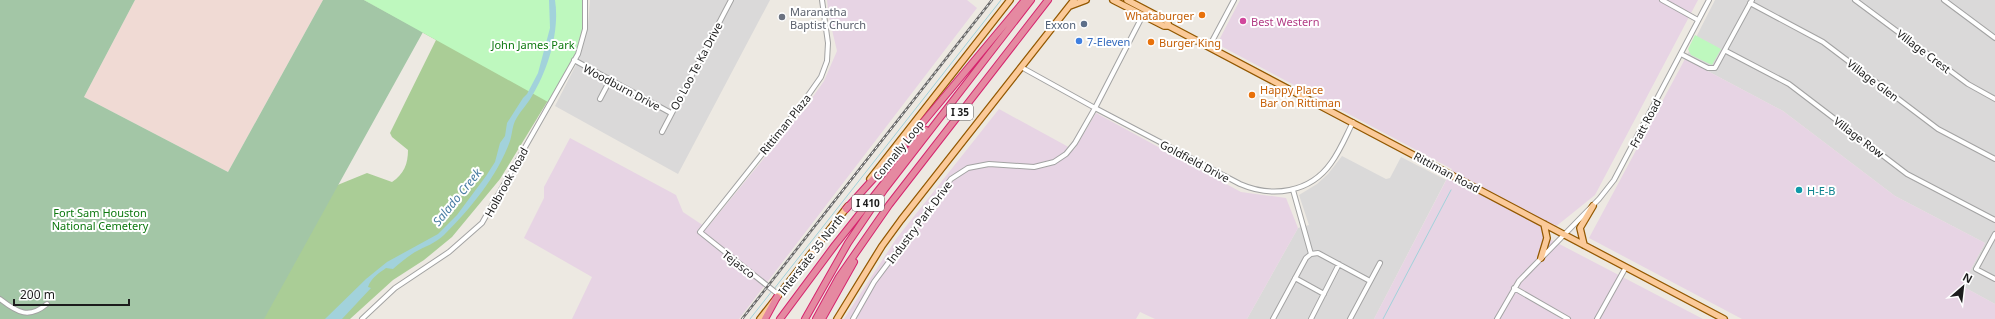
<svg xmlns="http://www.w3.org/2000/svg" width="1995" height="319" font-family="'Noto Sans',sans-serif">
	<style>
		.residential { fill: #dad9d9 }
		.industrial { fill: #e7d4e4 }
		.military { fill: #f0dad4 }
		.forest { fill: #aacd96 }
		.cemetery { fill: #a3c6a6 }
		.park { fill: #bef8be }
		.water { fill: #a2d2db }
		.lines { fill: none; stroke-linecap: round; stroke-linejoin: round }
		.stream { stroke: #a2d2db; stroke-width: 1 }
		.minor-casing { stroke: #a3a3a3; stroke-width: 6 }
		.major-casing { stroke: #935801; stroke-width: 8 }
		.highway-casing { stroke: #d5256e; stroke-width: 8 }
		.minor { stroke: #fff; stroke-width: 4 }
		.major { stroke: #fbca99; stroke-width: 5.5 }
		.highway { stroke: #e589a1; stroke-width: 6 }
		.rail-casing { stroke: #6a6a6a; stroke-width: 2.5 }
		.rail { stroke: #fff; stroke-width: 1; stroke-dasharray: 3; stroke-linecap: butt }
		.food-dot { fill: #e8710a; stroke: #fff; stroke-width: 1.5 }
		.worship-dot { fill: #6b7280; stroke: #fff; stroke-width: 1.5 }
		.hotel-dot { fill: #d1479c; stroke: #fff; stroke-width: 1.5 }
		.service-dot { fill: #5c6f8a; stroke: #fff; stroke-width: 1.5 }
		.shop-dot { fill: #3f7fe0; stroke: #fff; stroke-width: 1.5 }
		.culture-dot { fill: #0f9aa8; stroke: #fff; stroke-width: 1.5 }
		.labels { text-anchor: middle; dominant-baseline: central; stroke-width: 4; stroke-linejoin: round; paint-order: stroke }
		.shield { fill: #fff; stroke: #606060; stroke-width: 1 }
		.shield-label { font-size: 10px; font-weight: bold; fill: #1c1c1c }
		.worship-label { font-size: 11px; fill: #5b616d; stroke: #fff; text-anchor: start }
		.food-label { font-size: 11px; fill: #c56008; stroke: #fff; text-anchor: start }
		.hotel-label { font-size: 11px; fill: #b23c85; stroke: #fff; text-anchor: start }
		.service-label { font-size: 11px; fill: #4e5e75; stroke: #fff; text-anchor: end }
		.shop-label { font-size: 11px; fill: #366cbe; stroke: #fff; text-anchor: start }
		.park-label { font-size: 11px; fill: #0c780e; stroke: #fff }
		.street-label { font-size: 11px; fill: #1c1c1c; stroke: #fff }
		.culture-label { font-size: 11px; fill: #0d838f; stroke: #fff; text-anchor: start }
		.water-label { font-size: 12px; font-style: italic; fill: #477ba2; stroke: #fff }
	</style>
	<rect width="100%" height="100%" fill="#ede9e2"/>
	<path class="residential" d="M590,0H770L678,174L555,106L579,59L588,25Z
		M1715,0H1995V304L1962,286L1985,243L1895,196L1783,111L1685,59Z
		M1342,156L1386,179L1390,178L1401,157L1446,180L1374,319H1247L1298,228L1309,225L1299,195L1317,184L1328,174Z"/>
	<path class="industrial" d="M827,0H967L977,8L739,319H572L592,277L524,238L544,198V187L570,138L676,195L683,212L707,228L805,108L824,81L837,51L829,17Z
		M1240,0H1698L1595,195L1544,236L1703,319H1374L1452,169L1217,44Z
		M1685,59L1783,111L1895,196L1985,243L1962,286L1995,304V319H1742L1589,238Z
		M999,109L1074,150L1096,113L1241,192L1286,198L1298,228L1247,319H1155L1140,312L1136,319H844L896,239Z"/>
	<path class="military" d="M135,0H323L228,172L84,97Z"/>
	<path class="forest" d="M364,0H583L566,71L500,179L452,237L424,260L393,280L350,319H178L281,208L367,173L392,182C404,174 408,164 408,150L392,137L390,133L436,40Z"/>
	<path class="cemetery" d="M0,0H135L84,97L228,172L323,0H364L423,32L264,319H0Z"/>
	<path class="park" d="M364,0H585L583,36L574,60L548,102Z
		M1695,35L1721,49L1712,65L1691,55L1688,49Z"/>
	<path class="water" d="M549,0H555C560,31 548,70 532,96C527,105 520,111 515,121C512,128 512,135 510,141C497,177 470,209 444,235C436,243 424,247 415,252C407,257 400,263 393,269L386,268C379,273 371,278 368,287L371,288L342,319H325L366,279L387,262L438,234L457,215L486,176L495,162L500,143L505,136L507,123L523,98L527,94L538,73L550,28Z"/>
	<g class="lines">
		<path class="stream" d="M774,289L1001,0
			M750,319L772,291
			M1383,319L1451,190"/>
		<g class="minor-casing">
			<path id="minor" d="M1662,0L1698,20
				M1855,0L1968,84L1995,99
				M1944,0L1995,38
				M1750,3L1823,42L1938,129L1995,159
				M1209,47L1234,0
				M1726,51L1789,84L1907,174L1995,220
				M1681,54L1708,68H1715L1752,0
				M574,60L671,113
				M1021,67L1095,108L1240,184C1272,198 1310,193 1331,163C1340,151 1346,136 1353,122
				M600,99L610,80
				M662,132L731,0
				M1293,190L1311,254
				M1995,234L1976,269L1995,279
				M1295,278L1324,294
				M1514,288L1568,319
				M779,295L700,232L802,104L821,77L827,61L828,43L822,0
				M0,299C18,313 29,319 47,304
				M362,319L395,288L449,252L482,223L578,54L585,29V0
				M853,319L874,282L951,179L968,168L989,164L1034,167L1054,162L1066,154L1075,143L1095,108L1143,15
				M1273,319L1306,258L1311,254L1318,253L1370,281
				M1311,319L1339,264
				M1350,319L1380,263
				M1497,319L1519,281L1599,199L1614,180L1709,0
				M1597,319L1626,267"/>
		</g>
		<g class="major-casing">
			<path id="major" d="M1113,0L1164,26H1169L1724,319
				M1127,0L1167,21L1169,26
				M1070,6L1086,0
				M870,179L1010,0
				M1584,245L1580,228L1593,206
				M1541,258L1547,238L1544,224
				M760,319L848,206
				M837,319L882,246L901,220L1074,0"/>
		</g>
		<g class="highway-casing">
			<path id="highway" d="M846,209L904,145L1025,0
				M765,319L777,297
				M780,319L835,245L926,130
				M805,319L848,243L884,190L1031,0
				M816,319L839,277L889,205L1048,0
				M822,319L854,262"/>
		</g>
		<use href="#minor" class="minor"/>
		<use href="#major" class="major"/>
		<use href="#highway" class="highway"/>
		<g class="rail-casing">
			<path id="rail" d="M742,319L992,0"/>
		</g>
		<use href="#rail" class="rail"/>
	</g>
	<g class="food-dot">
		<circle cx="1202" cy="15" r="4"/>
		<circle cx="1151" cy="42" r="4"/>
		<circle cx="1252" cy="95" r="4"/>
	</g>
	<circle class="worship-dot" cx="782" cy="17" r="4"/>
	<circle class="hotel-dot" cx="1243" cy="21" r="4"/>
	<circle class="service-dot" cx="1084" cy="24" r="4"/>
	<circle class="shop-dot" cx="1079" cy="41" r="4"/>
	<circle class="culture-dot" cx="1799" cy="190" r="4"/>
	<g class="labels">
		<g class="shield">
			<rect x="947" y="104" width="26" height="16" rx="3"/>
			<rect x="852" y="195" width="32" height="16" rx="3"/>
		</g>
		<g class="shield-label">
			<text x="960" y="112">I 35</text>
			<text x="868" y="203">I 410</text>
		</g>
		<g class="worship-label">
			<text x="790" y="11">Maranatha<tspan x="790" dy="13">Baptist Church</tspan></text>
		</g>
		<g class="food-label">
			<text x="1194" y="15" text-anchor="end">Whataburger</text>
			<text x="1159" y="42">Burger King</text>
			<text x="1260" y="89">Happy Place<tspan x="1260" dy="13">Bar on Rittiman</tspan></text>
		</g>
		<g class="hotel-label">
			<text x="1251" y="21">Best Western</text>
		</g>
		<g class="service-label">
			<text x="1076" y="24">Exxon</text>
		</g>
		<g class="shop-label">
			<text x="1087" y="41">7-Eleven</text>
		</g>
		<g class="park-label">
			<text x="533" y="44">John James Park</text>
			<text x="100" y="212">Fort Sam Houston<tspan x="100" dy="13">National Cemetery</tspan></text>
		</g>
		<g class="street-label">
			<text transform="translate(1924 51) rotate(37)">Village Crest</text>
			<text transform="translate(696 66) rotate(-62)">Oo Loo Te Ka Drive</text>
			<text transform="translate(1873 80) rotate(37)">Village Glen</text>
			<text transform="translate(622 87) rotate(28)">Woodburn Drive</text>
			<text transform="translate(1645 123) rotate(-62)">Fratt Road</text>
			<text transform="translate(785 124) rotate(-51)">Rittiman Plaza</text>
			<text transform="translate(1859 137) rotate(37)">Village Row</text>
			<text transform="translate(898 150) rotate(-51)">Connally Loop</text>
			<text transform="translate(1195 161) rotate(28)">Goldfield Drive</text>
			<text transform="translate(1447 172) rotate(28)">Rittiman Road</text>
			<text transform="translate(506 182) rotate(-61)">Holbrook Road</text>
			<text transform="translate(919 222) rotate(-53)">Industry Park Drive</text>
			<text transform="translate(811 254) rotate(-52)">Interstate 35 North</text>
			<text transform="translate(739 264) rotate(38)">Tejasco</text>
		</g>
		<g class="culture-label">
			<text x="1807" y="190">H-E-B</text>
		</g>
		<g class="water-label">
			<text transform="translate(457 197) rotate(-51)">Salado Creek</text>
		</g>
	</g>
	<g transform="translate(1963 287) rotate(28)" stroke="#ffffff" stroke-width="3" paint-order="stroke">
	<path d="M0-3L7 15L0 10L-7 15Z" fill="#1c1c1c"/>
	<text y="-6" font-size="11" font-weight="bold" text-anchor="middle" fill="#1c1c1c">N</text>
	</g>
	<path d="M14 299v6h115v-6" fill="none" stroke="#1c1c1c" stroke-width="2"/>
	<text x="20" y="299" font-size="12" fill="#1c1c1c" stroke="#ffffff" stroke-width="3" paint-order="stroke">200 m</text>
</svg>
